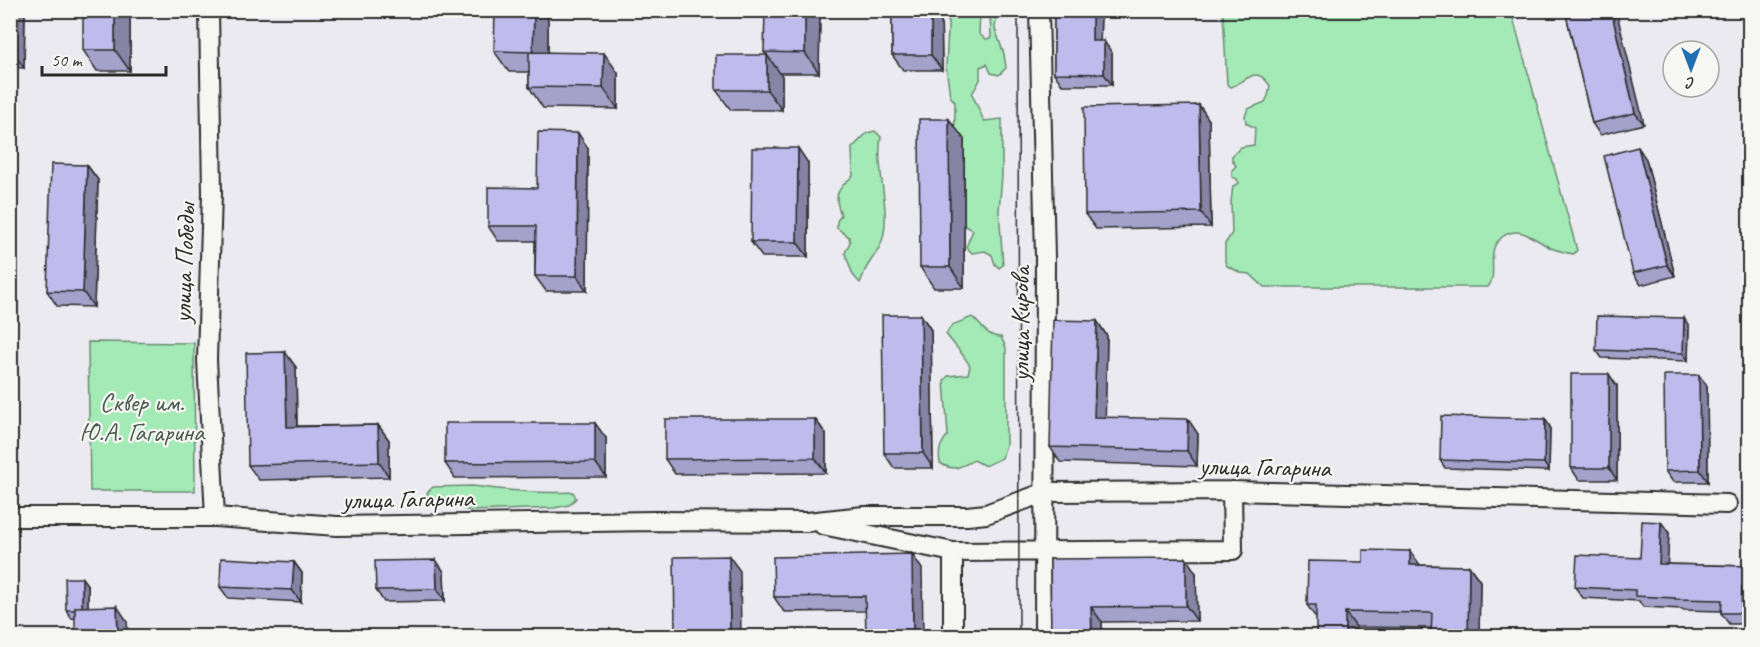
<svg xmlns="http://www.w3.org/2000/svg" width="1760" height="647" font-family="Caveat,sans-serif">
	<style>
		.green { fill: #a4eab6; stroke: #688a70; stroke-width: 1.5 }
		.lines { fill: none; stroke-linecap: round; stroke-linejoin: round }
		.minor-casing { stroke: #2b2b2b; stroke-width: 22 }
		.minor { stroke: #f6f6f2; stroke-width: 18 }
		.tram { stroke: #2b2b2b; stroke-width: 1.5 }
		.wall { fill: #a4a1cb; stroke: #2b2b2b; stroke-width: 1.5 }
		.shaded-wall { fill: #8683a5; stroke: #2b2b2b; stroke-width: 1.5 }
		.building { fill: #bfbbec; stroke: #2b2b2b; stroke-width: 1.5 }
		.labels { text-anchor: middle; dominant-baseline: central; stroke-width: 4.5; stroke-linejoin: round; paint-order: stroke }
		.street-label { font-size: 26px; fill: #2b2b2b; stroke: #f6f6f2 }
		.park-label { font-size: 26px; fill: #495b4e; stroke: #f6f6f2 }
	</style>
	<rect width="100%" height="100%" fill="#ebeaf1"/>
	<filter id="ink" filterUnits="userSpaceOnUse"><feTurbulence type="fractalNoise" baseFrequency=".0167" numOctaves="2"/><feDisplacementMap in="SourceGraphic" scale="12" xChannelSelector="R" yChannelSelector="G"/><feConvolveMatrix kernelMatrix="1 2 1 2 8 2 1 2 1" color-interpolation-filters="sRGB"/></filter>
	<g filter="url(#ink)">
		<path class="green" d="M949,11H980L979,34L986,39L991,38L990,11H997L995,29L1004,54L1006,68L999,75L991,73L987,64L980,67V80L972,94L984,121L1002,119V176L999,210L1003,265L999,268L995,264L992,255L985,251L972,253L966,247L973,230L965,226L954,207L955,102L950,96L946,66Z
			M1228,11L1323,10L1499,16L1513,18L1577,250L1574,254C1566,253 1559,251 1551,248C1535,240 1517,222 1500,239C1485,252 1499,274 1488,287H1264L1250,274L1241,273L1227,266L1225,261V244L1232,233L1231,202L1233,186L1239,183L1237,179L1232,177V170L1236,166L1232,160V156L1241,147L1254,145L1255,128L1246,123L1245,116L1248,109L1265,102L1268,96L1270,86C1256,64 1247,81 1231,87L1227,84L1223,12Z
			M875,131L881,137C875,170 892,210 882,241C879,250 873,257 868,265C864,271 863,277 860,283L853,275L845,253L850,242L849,237L837,228V221L841,215C833,195 837,189 853,176L852,148L867,133Z
			M972,317C982,325 987,337 1001,337L1006,348V445L1002,458L985,466L974,460C960,467 954,472 940,463C938,451 940,444 948,435L944,381L948,376L968,374L970,366C963,353 954,345 946,334L952,325Z
			M88,342L194,343L195,491H90Z
			M472,486C505,490 539,494 573,492L576,498L569,505L554,508L471,511L430,500L427,493L433,487Z"/>
		<g class="lines">
			<g class="minor-casing">
				<path id="minor" d="M209,10L212,193L207,360L215,517
					M1039,10L1045,257L1044,636
					M10,517H215L337,526L653,521L807,522L864,516H967L986,514L1046,492L1232,491L1727,504
					M823,525L953,552L1233,550L1232,491
					M953,552V636"/>
			</g>
			<use href="#minor" class="minor"/>
			<path class="tram" d="M1018,10L1019,636"/>
		</g>
		<path class="wall" d="M10,10H25L24,68L10,67Z
			M130,10V71H97L83,50Z
			M548,10V52L618,73V109L543,108L529,87V72H509L494,51Z
			M820,10L819,73H779L782,76V110H731L716,90L767,55L764,52Z
			M892,10H941L942,70H903L892,55Z
			M1054,10H1101L1100,41L1112,53V85H1062L1054,73Z
			M1565,10L1644,124L1600,135L1592,123Z
			M1199,105L1209,120L1211,227L1096,229L1085,214Z
			M964,139V288H934L920,267Z
			M588,148L587,291H546L535,276V241H498L488,226Z
			M1646,159L1675,276L1641,285L1633,273Z
			M808,163V257H762L751,242Z
			M87,165L98,180L94,307L57,306L47,291Z
			M921,315L931,330L933,468H894L884,453Z
			M1097,321L1107,336L1105,417L1198,434L1197,466L1060,462L1050,447Z
			M1689,326L1688,361L1602,358L1596,350Z
			M296,367L297,426L378,425L389,440V477L259,480L248,465Z
			M1617,386V480H1579L1571,468Z
			M1707,386L1708,482H1673L1665,471Z
			M815,419L826,434V473L675,474L665,459Z
			M1545,419L1550,427L1549,471L1445,468L1440,460Z
			M606,438V477L455,478L445,463Z
			M1661,522L1669,533L1667,564L1749,566V624H1729L1721,613V611L1683,610L1682,609L1643,607L1639,601L1583,598L1575,587L1640,558Z
			M1050,559L1196,573L1197,621L1102,622V636H1051Z
			M436,560L444,572L445,601L384,602L376,590Z
			M294,562L302,573L301,602L228,598L220,587Z
			M1363,562L1420,565L1469,566L1480,581L1479,636H1431V628L1356,627L1316,618L1307,605Z
			M922,569L865,611L784,612L774,597Z
			M82,578L88,586V607L127,621L71,618L66,610Z"/>
		<path class="shaded-wall" d="M10,10H25L24,68L10,48Z
			M115,10H130V71L115,50Z
			M534,10H548V72L533,52Z
			M805,10H820L819,73L805,53Z
			M931,10H941L942,70L931,55Z
			M1092,10H1101L1100,53L1092,41Z
			M1611,10H1616L1644,124L1635,113Z
			M1104,41L1112,53V85L1104,74Z
			M604,53L618,73V109L603,88Z
			M767,55L782,76V110L767,90Z
			M1199,105L1209,120L1211,227L1201,212Z
			M949,119L964,139V288L950,267Z
			M578,133L588,148L587,291L577,276Z
			M1638,147L1646,159L1675,276L1667,265Z
			M798,148L808,163V257L797,242Z
			M87,165L98,180L94,307L83,292Z
			M921,315L931,330L933,468L923,453Z
			M1684,318L1689,326L1688,361L1683,353Z
			M1097,321L1107,336L1105,432L1094,417Z
			M285,352L296,367L297,442L287,427Z
			M1609,374L1617,386V480L1609,468Z
			M1699,375L1707,386L1708,482L1700,470Z
			M815,419L826,434V473L815,458Z
			M1188,419L1198,434L1197,466L1187,451Z
			M1545,419L1550,427L1549,471L1544,463Z
			M595,423L606,438V477L595,462Z
			M378,425L389,440V477L379,462Z
			M1661,522L1669,533L1667,575L1659,564Z
			M1410,551L1421,566L1410,565Z
			M912,554L922,569L923,636H913Z
			M729,556L740,571L741,636H730Z
			M1186,558L1196,573L1197,621L1186,606Z
			M436,560L444,572L445,601L437,589Z
			M294,562L302,573L301,602L292,590Z
			M1469,566L1480,581L1479,636H1468Z
			M82,578L88,586V618L82,610Z
			M1742,586L1749,596V624L1741,613Z
			M117,606L127,621L128,636H118Z
			M1091,607L1102,622V636H1092Z
			M1345,612L1356,627L1355,636H1345Z"/>
		<path class="building" d="M83,10H115V50H83Z
			M495,10H534L533,52L494,51Z
			M765,10H805V53L764,52Z
			M892,10H931V55H892Z
			M1054,10H1092V41H1104V74L1054,73Z
			M1565,10H1611L1635,113L1592,123Z
			M529,52L604,53L603,88L529,87Z
			M716,55H767V90H716Z
			M1199,105L1201,212L1085,214L1084,107Z
			M919,119H949L950,267H920Z
			M538,132L578,133L577,276H535L536,226H488V187L537,188Z
			M1638,147L1667,265L1633,273L1604,156Z
			M752,148H798L797,242H751Z
			M51,164L87,165L83,292L47,291Z
			M882,315H921L923,453H884Z
			M1597,316L1684,318L1683,353L1596,350Z
			M1053,320L1097,321L1094,417L1188,419L1187,451L1050,447Z
			M285,352L287,427L378,425L379,462L248,465L246,353Z
			M1571,374H1609V468H1571Z
			M1664,375H1699L1700,470L1665,471Z
			M1441,416L1545,419L1544,463L1440,460Z
			M665,419H815V458L665,459Z
			M445,423H595V462L445,463Z
			M1642,521L1661,522L1659,564L1749,566V586H1742L1741,613H1721L1722,600L1675,599V598L1635,596V590L1575,587L1577,555L1640,558Z
			M1363,550L1410,551V565L1469,566L1468,636H1431L1432,613L1345,612V636H1316V605H1307L1308,561L1363,562Z
			M912,554L913,636H866L865,596L774,597L773,557Z
			M729,556L730,636H642V630L675,631L674,557Z
			M221,558L294,562L292,590L220,587Z
			M1186,558V606L1091,607L1092,636H1051L1050,559Z
			M436,560L437,589L376,590L375,561Z
			M65,578H82V607H75V610H66Z
			M117,606L118,636H75V607Z"/>
	</g>
	<g class="labels">
		<g class="street-label">
			<text transform="translate(184 263) rotate(-88)">улица Победы</text>
			<text transform="translate(1020 324) rotate(-90)">улица Кирова</text>
			<text transform="translate(1265 467) rotate(1)">улица Гагарина</text>
			<text transform="translate(408 499) rotate(-1)">улица Гагарина</text>
		</g>
		<g class="park-label">
			<text x="142" y="402">Сквер им.<tspan x="142" dy="30">Ю.А. Гагарина</tspan></text>
		</g>
	</g>
	<rect width="1760" height="647" fill="none" stroke="#f6f6f2" stroke-width="36"/>
	<rect x="18" y="18" width="1724" height="611" fill="none" stroke="#2b2b2b" stroke-width="2" filter="url(#ink)"/>
	<g transform="translate(1691 69) rotate(180)"><circle r="28" fill="#f6f6f2" stroke="#a5a5a2" stroke-width="1.5"/>
	<path d="M0-4.5L10 22L0 15L-10 22Z" fill="#1f6fb2"/>
	<text y="-9" font-size="16" font-weight="bold" text-anchor="middle" fill="#2b2b2b">С</text>
	</g>
	<path d="M42 66v9h124v-9" fill="none" stroke="#2b2b2b" stroke-width="3"/>
	<text x="51" y="66" font-size="18" fill="#2b2b2b" stroke="#f6f6f2" stroke-width="4.5" paint-order="stroke">50 m</text>
</svg>
